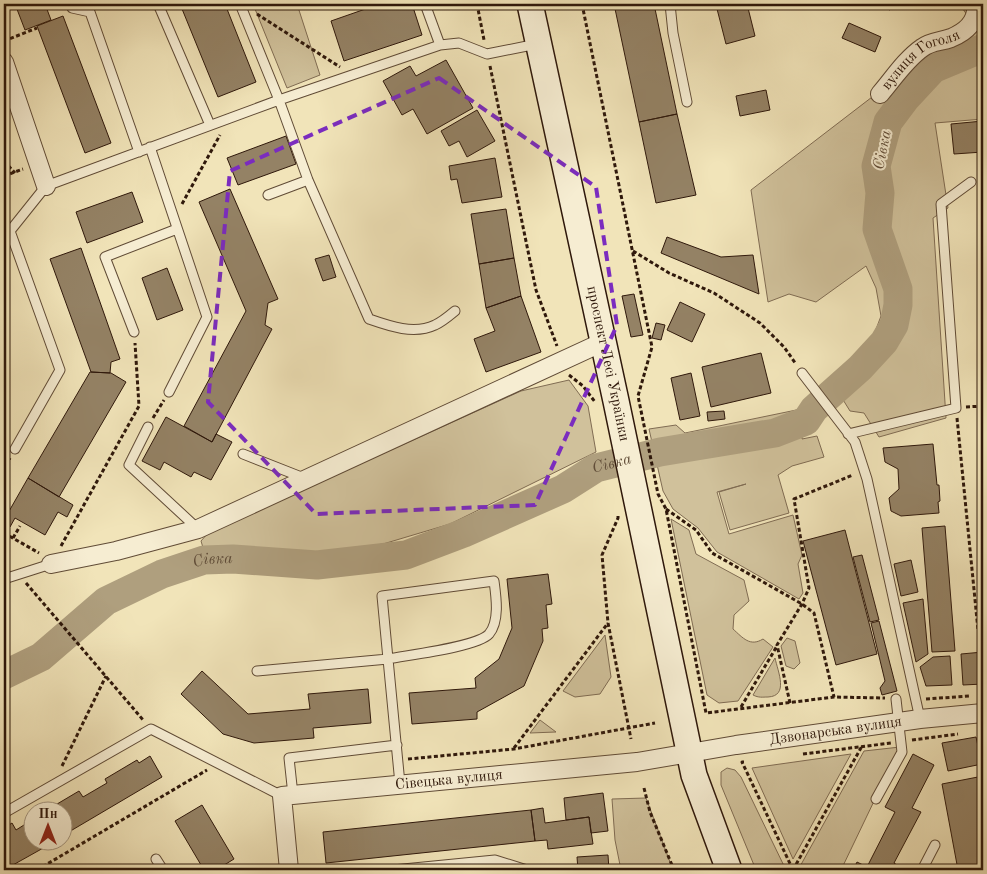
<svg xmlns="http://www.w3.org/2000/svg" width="987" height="874" font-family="'Old Standard TT',serif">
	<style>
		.green { fill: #d0c19b; stroke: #806c53 }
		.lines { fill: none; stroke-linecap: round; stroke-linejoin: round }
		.river { stroke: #af9f7e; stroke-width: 29 }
		.building { fill: #948265; stroke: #2f180b }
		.lane-casing { stroke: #604b36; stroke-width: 11 }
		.street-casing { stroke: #604b36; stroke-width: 20 }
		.secondary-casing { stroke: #2f180b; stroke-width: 28 }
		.path { stroke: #2f180b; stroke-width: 3; stroke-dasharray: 4 2.5; stroke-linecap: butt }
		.lane { stroke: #f6edd2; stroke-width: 9 }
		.street { stroke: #f6edd2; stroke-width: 18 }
		.secondary { stroke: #f6edd2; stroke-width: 25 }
		.marked { fill: none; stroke: #7b2cbf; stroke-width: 4; stroke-dasharray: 10 6; stroke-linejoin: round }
		.labels { text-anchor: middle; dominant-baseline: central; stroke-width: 4; stroke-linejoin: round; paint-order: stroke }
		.street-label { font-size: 15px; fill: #2f180b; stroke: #f6edd2 }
		.water-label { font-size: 16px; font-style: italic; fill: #624e39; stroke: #f6edd2 }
	</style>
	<rect width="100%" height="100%" fill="#f1e4b9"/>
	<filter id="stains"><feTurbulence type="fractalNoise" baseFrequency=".004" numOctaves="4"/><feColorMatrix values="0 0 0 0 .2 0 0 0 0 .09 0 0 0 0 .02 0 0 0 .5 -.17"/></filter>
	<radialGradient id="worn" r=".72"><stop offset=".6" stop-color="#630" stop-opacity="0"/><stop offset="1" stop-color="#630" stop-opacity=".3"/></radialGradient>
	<path class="green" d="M253,4H297L320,75L287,88Z
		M967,4H983V119L935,123L948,208L933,218L946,418L879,437L864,413L850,411L832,382L870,345L881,316L876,288L866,266L816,302L789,294L768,302L751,190L971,21L961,6Z
		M569,380L588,406L596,452L450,524L383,544L316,553L270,554L204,551L201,541L208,533L521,391Z
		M806,408L802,439L817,436L824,457L792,466L778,475L789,513L730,530L719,492L746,484L717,492L729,534L793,515L802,555L798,564L803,593L799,599L717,552L698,528L673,509L663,491L649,429L676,425L685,433Z
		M671,519L689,530L696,554L744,580L749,601L734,615L733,629C743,638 750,647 763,639L773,647L738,701L719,703L707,695Z
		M605,635L611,677L600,694L575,697L563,691Z
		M787,638L795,641L800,663L794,669L786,666L781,646Z
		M775,658C778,672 789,696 768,697C762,697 759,698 753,695Z
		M540,720L556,732L530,733Z
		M900,747L841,870H798L864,751Z
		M851,754L793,859L752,768Z
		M727,768L735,770L741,777L786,870H756L721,785V772Z
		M646,798L673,870H621L615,840L612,799Z"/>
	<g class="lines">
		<path class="river" id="s1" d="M4,675L41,657L106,601L162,574L204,560L233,559L317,565L406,555L464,533L563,489L596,468L660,452L775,433L806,421L814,409L860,368L884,342L894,325L898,305V289L877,229L880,193L876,166L888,122L906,98L933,69L983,48"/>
	</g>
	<path class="building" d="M15,4H45L51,20L25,30Z
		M180,4H225L256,82L218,97Z
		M373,4H412L422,35L344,61L331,21L374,6Z
		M614,4H654L677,114L639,122Z
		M722,4H747L755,36L726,44L716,5Z
		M877,4H893L890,10Z
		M63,16L111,143L85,153L37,26Z
		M849,23L881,37L875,52L842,38Z
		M446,60L473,108L427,134L413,109L402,115L383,81L410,66L416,76Z
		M766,90L770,110L740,116L736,96Z
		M477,110L495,141L467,157L459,141L449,146L441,131Z
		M677,114L696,195L656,203L639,122Z
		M983,121V152L954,154L951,124Z
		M286,136L296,164L238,185L227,158Z
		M495,158L502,197L462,203L457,179L451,180L449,166Z
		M230,189L278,299L268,303L265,325L272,329L212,442L184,426L246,311L199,202Z
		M132,192L143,222L87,243L76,212Z
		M506,209L514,258L479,264L471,214Z
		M667,237L721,257L753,255L759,294L661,253Z
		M81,248L120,359L111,362L110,373L91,372L50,259Z
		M329,255L336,277L323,281L315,259Z
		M514,258L521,296L486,308L479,264Z
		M167,268L183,310L157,320L142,278Z
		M634,294L643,335L631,337L622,296Z
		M521,296L541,352L486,372L474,339L495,331L486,308Z
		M680,302L705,314L692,342L667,330Z
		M656,323L665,325L661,340L652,338Z
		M761,353L771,393L711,407L702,367Z
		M90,372L111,373L126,382L59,497L28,478Z
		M691,373L700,416L680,420L671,378Z
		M724,411L725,419L708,421L707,412Z
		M166,417L212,442L216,434L232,442L211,480L194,472L191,477L164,462L160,470L142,461Z
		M933,444L937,485H939L940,501L938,502L939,513L901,516L891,511L889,498L899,489L898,469L885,462L883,448Z
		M28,478L73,505L67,517L58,512L45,535L15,518L10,527L4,523V520Z
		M945,526L955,651L932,652L922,528Z
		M845,530L877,654L836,665L803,541Z
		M862,555L879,620L870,622L853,557Z
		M911,560L918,592L901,596L894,564Z
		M548,574L552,604L546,605L548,628L542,629L543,641L524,686L477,712V719L412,724L409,693L476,688L475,678L499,659L512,628L507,579Z
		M923,599L928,654L916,662L903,603Z
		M879,621L897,691L882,695L880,688L885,681L871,623Z
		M983,652V684L963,685L961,654Z
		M950,656L952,685L926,686L920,667L933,657Z
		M202,671L248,714L310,709L308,694L368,689L371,723L313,728L314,738L254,743L223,734L181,694Z
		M976,737L982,764L948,771L942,743Z
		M913,754L934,765L912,808L921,812L894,863L900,867L899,870H853L857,862L867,867L895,812L885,807Z
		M150,756L162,777L62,836V812H48L47,810L79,791L83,797L107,783L105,779L137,760L139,763Z
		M983,776V869L958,870L942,784Z
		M603,793L608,831L591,833L589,817L566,820L564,798Z
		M202,805L234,859L221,867L222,870H204L175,821Z
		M543,808L545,823L589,817L593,844L548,849L547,840L535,841L531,810Z
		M531,810L535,841L326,863L323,832Z
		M32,820V842H54L4,870V828L12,823L16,830Z
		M608,855L609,870H578L577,857Z"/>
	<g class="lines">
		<g class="lane-casing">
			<path id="lane" d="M71,4L72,8L90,12L139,152
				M158,4L210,125
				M240,4L279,100L308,180L369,319C389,326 414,335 435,325C442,322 449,316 455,311
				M425,4L440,45
				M670,4L673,33L687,102
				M150,147L207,317L169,392
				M268,195L308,180
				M10,231L60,370L15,449
				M4,242L10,231L46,186L279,100L440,45L459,43L487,54L537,44
				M134,332L105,257L177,229
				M802,373L855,442L867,479L920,719
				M148,427L129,465L198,529
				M848,434L956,408L941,204L971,182
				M243,454L304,478
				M4,579L51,564
				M494,581C496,596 500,621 489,634C477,647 408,655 388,659L382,596Z
				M257,671L388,659L400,784
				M293,795L289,758L397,745
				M876,799L902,752L896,699
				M4,813L151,729L282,796
				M156,859L163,870
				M393,870L495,860L527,870
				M922,870L935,845"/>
		</g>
		<g class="street-casing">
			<g id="street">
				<path d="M4,62L46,186"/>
				<path id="s2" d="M880,94C893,79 905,60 922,48C931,41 940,42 951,38C966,32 978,21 976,4"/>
				<path d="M51,564L116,551L198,529L603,342"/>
				<path id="s3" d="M289,870L282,796L637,762L736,745L920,719L983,713"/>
			</g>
		</g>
		<g class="secondary-casing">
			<g id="secondary">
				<path id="s4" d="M530,4L616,401L694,775L729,870"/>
			</g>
		</g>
		<path class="path" d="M477,4L484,40
			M582,4L652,347L638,396L658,494L666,509L706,713L834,697L885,698
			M257,14L340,67
			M4,41L37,28
			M490,66L536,290L557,346
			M4,161L15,173
			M4,176L23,169
			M182,204L220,135
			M633,251L669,273L714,293L760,323L784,347L796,364
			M569,375L583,386L595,402
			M966,407L983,406
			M153,418L164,400
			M957,418L978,630L983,631
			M6,465L10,458
			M666,509L696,530L712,553L802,604L814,613L834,697
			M618,516V518L602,555L608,623L631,739
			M4,533L39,553
			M13,538L20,526
			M61,546L139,406L135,343
			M26,583L144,721
			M926,699L970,696
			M790,703L777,645L802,604L809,588L794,499L853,475
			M741,707L777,646
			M912,740L958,734
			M514,748L608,623
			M803,754L891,743
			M408,759L514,749L655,723
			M744,762H742L793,870
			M62,766L106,676
			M644,788L650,812L674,870
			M37,870L207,770
			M793,870L862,746"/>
		<use href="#lane" class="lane"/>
		<use href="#street" class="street"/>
		<use href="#secondary" class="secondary"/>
	</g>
	<path class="marked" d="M439,78L596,187L617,325L535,505L316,514L208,402L230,171Z"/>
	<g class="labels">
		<g class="street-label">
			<text stroke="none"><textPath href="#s2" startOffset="55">вулиця Гоголя</textPath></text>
			<text stroke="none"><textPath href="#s4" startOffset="368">проспект Лесі Українки</textPath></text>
			<text stroke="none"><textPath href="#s3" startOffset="632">Дзвонарська вулиця</textPath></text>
			<text stroke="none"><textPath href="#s3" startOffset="242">Сівецька вулиця</textPath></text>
		</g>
		<g class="water-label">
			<text transform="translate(883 150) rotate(-79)">Сівка</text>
			<text stroke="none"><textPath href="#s1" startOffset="662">Сівка</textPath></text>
			<text stroke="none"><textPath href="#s1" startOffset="242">Сівка</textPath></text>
		</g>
	</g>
	<rect width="987" height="874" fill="none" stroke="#f1e4b9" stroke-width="20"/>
	<rect x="5" y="5" width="977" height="864" fill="none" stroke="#2f180b" stroke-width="2.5"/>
	<rect x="10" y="10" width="967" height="854" fill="none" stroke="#2f180b"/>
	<g transform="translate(48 826)"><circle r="24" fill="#f6edd2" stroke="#a69882"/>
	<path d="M0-4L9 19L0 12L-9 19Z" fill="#8f2418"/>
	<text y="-8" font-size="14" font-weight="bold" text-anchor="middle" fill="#2f180b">Пн</text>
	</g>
	<rect width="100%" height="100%" filter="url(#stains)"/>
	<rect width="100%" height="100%" fill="url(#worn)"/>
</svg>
